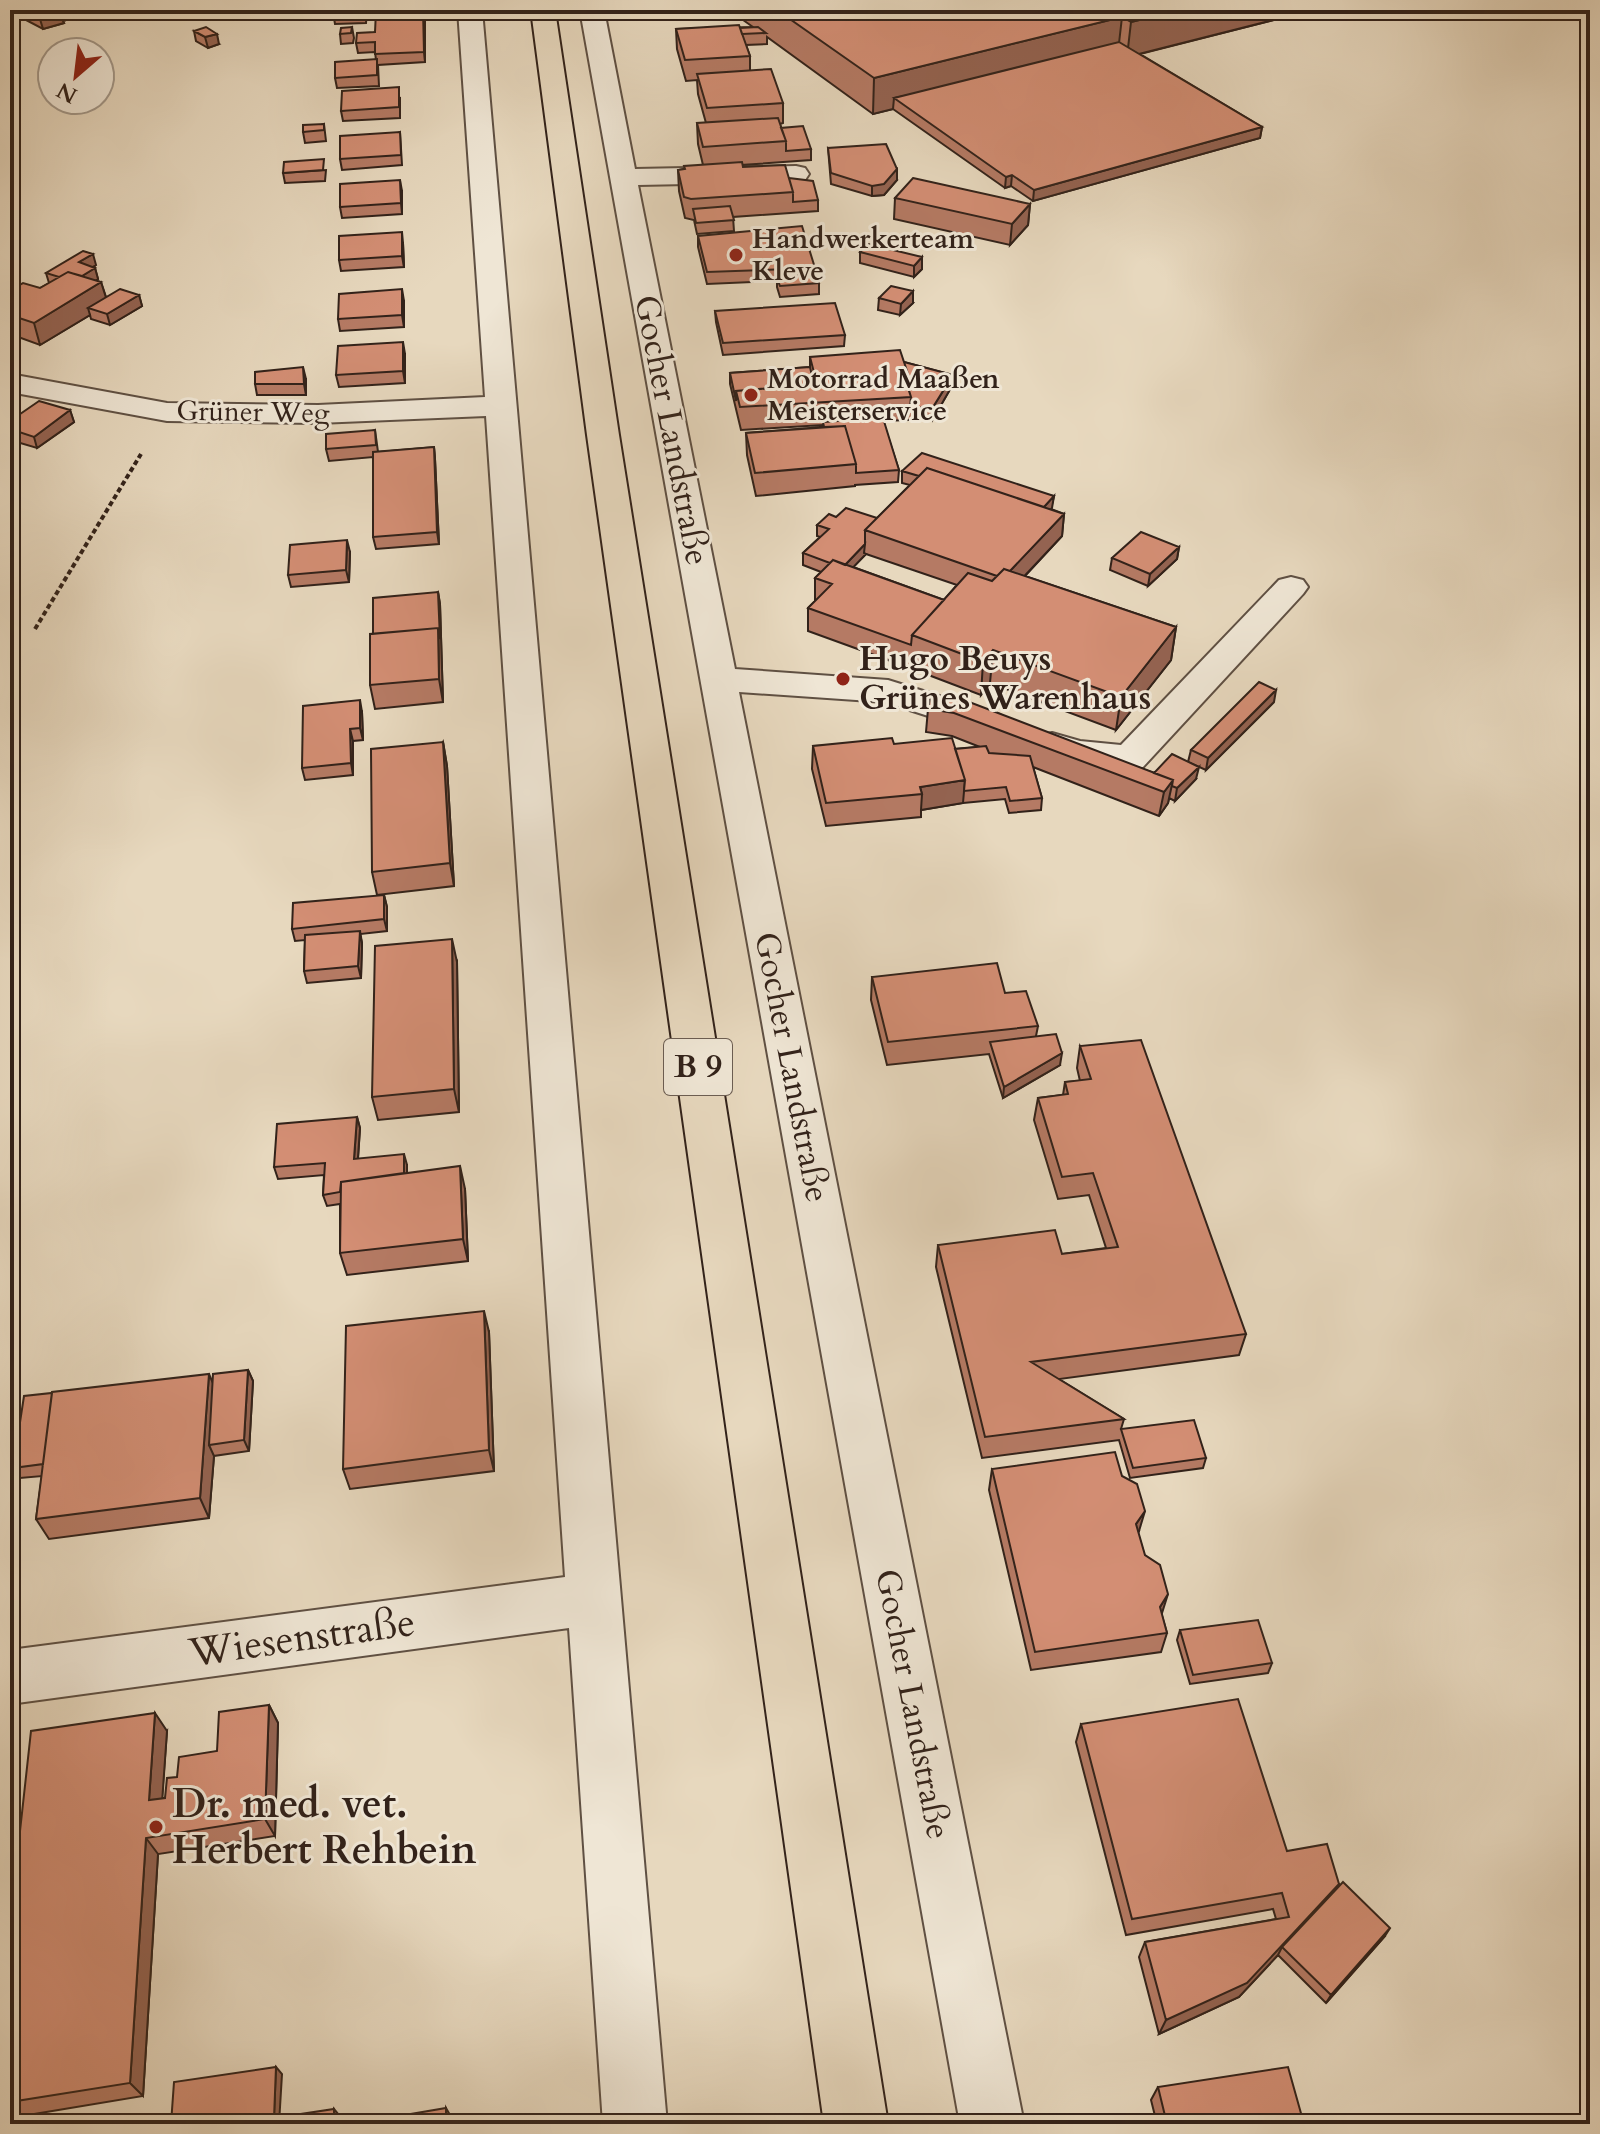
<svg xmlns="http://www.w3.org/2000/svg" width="1600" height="2134" font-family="Cardo,serif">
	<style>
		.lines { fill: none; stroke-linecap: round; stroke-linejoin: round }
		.minor-casing { stroke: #5f5043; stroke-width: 4 }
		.major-casing { stroke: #32221a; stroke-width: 4 }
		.path { stroke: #32221a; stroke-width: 4; stroke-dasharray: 5 3; stroke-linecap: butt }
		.minor { fill: #efe6d5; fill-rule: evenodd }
		.major { fill: #e7d8be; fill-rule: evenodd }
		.wall { fill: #b57a64; stroke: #32221a; stroke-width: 2; fill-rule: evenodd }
		.shaded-wall { fill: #946351; stroke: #32221a; stroke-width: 2 }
		.building { fill: #d38e74; stroke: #32221a; stroke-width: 2 }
		.poi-dot { fill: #8f2418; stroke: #efe6d5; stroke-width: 3 }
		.labels { text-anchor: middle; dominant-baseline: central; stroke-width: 6; stroke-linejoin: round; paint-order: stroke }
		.far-poi-label { font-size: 28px; font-weight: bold; fill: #32221a; stroke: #efe6d5; text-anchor: start }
		.far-street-label { font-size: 28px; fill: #32221a; stroke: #efe6d5 }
		.shield { fill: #efe6d5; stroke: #6b5d52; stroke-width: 2 }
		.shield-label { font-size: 32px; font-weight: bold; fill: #32221a }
		.street-label { font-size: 34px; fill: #32221a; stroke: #efe6d5 }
		.poi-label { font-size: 34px; font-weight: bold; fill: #32221a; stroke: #efe6d5; text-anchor: start }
		.near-street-label { font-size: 40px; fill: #32221a; stroke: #efe6d5 }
		.near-poi-label { font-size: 40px; font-weight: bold; fill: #32221a; stroke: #efe6d5; text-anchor: start }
	</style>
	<rect width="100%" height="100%" fill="#e7d8be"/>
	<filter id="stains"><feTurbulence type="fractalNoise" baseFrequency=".0025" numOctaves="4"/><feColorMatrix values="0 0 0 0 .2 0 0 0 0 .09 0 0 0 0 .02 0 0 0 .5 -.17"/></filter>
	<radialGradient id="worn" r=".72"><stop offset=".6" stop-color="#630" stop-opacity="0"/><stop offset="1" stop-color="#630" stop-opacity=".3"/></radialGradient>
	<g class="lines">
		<g class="minor-casing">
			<path id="minor" d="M458,10H482L667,2124H603L569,1628L10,1704V1650L565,1577L486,416L318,423L167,421L10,392V374L167,403L318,405L485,397Z
				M580,10H604L635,169L796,166L805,168L809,174L805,180L796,182L638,185L735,669L888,680L1000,715L1006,723L1000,731L987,735L885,702L739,692L1024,2124H960Z
				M1291,577L1303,580L1308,587L1303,594L1143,767C1110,776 1071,764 1039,754L1033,745L1039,736L1052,733L1080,741L1121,745L1279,580Z"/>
		</g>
		<g class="major-casing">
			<path id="major" d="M531,10H555L619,435L888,2124H824L587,435Z"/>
		</g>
		<path class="path" d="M35,629L141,454"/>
		<use href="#minor" class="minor"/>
		<use href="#major" class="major"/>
	</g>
	<path class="wall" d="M23,10L81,15L63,21L64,23L43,29L26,20Z
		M317,10H367L366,23L335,24L334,18H319Z
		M424,10L425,62L378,65L379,86L337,88L335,78L376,60L375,52L358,53L356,43L375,32Z
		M729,10H1313L1140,54L1262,127L1260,138L1033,201L1011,186L1005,188L893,109L873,114L767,37V44L746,45L750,56V70L783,103V123L780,124L781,128L811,149V160L742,165L743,167L789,178L818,200V211L733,217L734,231L697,234L694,220L685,218L679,191L678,170L703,165L698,144L697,123H706L698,94L697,80L686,81L677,49L676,29L753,27Z
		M352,27L354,38L353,43L341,44L340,34Z
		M194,31L219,44L208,48L196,41Z
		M400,98V118L343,121L341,111Z
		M324,124L326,141L305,143L303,132Z
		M400,132L402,165L342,170L340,159Z
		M828,148L897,180L884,195L872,196L831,184Z
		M326,170L325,181L285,183L283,173Z
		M402,191V214L342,218L340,207Z
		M895,198L1030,204L1028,225L1010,245L894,219Z
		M698,236L815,268V273L819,283V294L780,297L777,287V281L707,284L698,247Z
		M403,243L404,267L341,271L339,260Z
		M860,252L922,257V269L914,277L860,263Z
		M96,265L93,267L95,268L98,279L96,281L101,282L106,297L139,295L142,306L110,325L91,319L90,315L40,345L10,334V287L40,288L49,283L46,273Z
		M879,298L913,303L900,315L878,310Z
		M404,301V327L340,331L338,319Z
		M715,311L845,335L844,346L723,355L716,322Z
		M405,354V383L339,387L336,375Z
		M810,357L904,362L953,375L952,386L933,419L883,421L899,470L898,482L855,485V486L756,496L747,455L746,433L823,427V425L741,430L730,384V373L810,367Z
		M306,379V395H257L255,384Z
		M70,410L74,422L37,448L10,440V421Z
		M375,430L378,452L434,447L435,459L439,544L376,549L373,537V457L329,461L326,449Z
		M902,471L1054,496L1051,509L1064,514L1062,536L1025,576L1176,627L1171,660L1116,730L990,683L981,695L910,668L808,631V608L815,601V578L821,572L803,565V553L820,537L817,536V525L836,517L877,518L910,485L902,483ZM866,554L957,585L944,600L853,567Z
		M1179,547L1177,559L1148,586L1110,570L1112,558Z
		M350,552L349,582L291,587L288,575Z
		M438,592L440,604L443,702L375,709L370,685L373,634Z
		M931,695L1154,773L1196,779L1175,801L1169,798L1168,803L1159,816L1033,767L1042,798L1041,810L1009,813L1005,799L963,803L921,810V817L826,826L812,769L813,746L894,744L955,749L980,747L952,736L926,732L928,709Z
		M1274,702L1206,770L1188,762L1191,750Z
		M362,712L363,740L353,741V775L305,780L302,768Z
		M443,742L447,766L454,886L377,895L372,872Z
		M384,895L387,907V931L360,934L362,943L361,978L307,983L304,971L305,940L295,941L292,929Z
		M457,962L459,1112L378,1120L372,1097Z
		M872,977L1005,993L1038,1026L1036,1036L1060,1065L1003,1098L989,1054L887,1065L871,1000Z
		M1080,1046L1246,1334L1239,1355L1059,1379L1124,1419L1121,1429L1206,1458L1203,1468L1130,1478L1119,1440L982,1458L936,1267L938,1245L1062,1254L1106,1248L1089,1195L1058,1199L1034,1120L1038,1098L1063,1095L1065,1082L1080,1081L1077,1068Z
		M357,1117L360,1128L358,1159L407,1165V1173L465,1189L468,1261L347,1275L340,1253V1204L327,1206L323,1195L324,1175L278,1179L274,1167Z
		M489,1332L494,1471L350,1489L343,1469Z
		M248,1370L253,1381L249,1451L214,1456L209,1518L49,1539L36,1519L42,1476L20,1478L13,1468L213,1383Z
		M992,1469L1139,1531L1138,1533L1167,1633L1161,1652L1031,1670L989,1490Z
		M1180,1630L1272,1663L1268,1673L1190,1684L1177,1640Z
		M269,1705L278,1723L275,1836L158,1854L143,2096L10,2118V1922L167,1731L162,1798H165L177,1777L217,1751Z
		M1081,1724L1339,1884L1334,1892L1385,1936L1326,2003L1278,1955L1239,1997L1159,2034L1139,1957L1145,1942L1276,1919L1273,1909L1126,1935L1076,1742Z
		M1158,2087L1304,2124H1157L1151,2100Z"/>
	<path class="shaded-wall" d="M62,10H79L81,15L63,21L64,23L43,29L40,19Z
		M424,10L425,18V62L424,52Z
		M1181,10H1313L1127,57L1131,22Z
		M1122,17L1118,52L894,98L893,109L873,114L874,78Z
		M217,34L219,44L208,48L205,37Z
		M1262,127L1260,138L1033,201L1034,190Z
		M897,169V180L884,195L872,196V186Z
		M1012,175L1011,186L1005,188L1006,177Z
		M400,180L402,191V214L401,203Z
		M1030,204L1028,225L1010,245L1012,224Z
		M402,232L403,243L404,267L402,256Z
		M93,254L96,265L82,273L79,262Z
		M922,257V269L914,277V266Z
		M95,268L98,279L86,287L82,276Z
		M101,282L108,304L88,308L90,315L40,345L34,323Z
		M402,289L404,301V327L402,315Z
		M913,291V303L900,315L901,304Z
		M139,295L142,306L110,325L107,314Z
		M403,342L405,354V383L403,371Z
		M303,367L306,379V395L304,384Z
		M953,375L952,386L933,419V407Z
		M70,410L74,422L37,448L34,437Z
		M434,447L435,459L439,544L437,532Z
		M1054,496L1052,508L1034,527L1035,516Z
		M1064,514L1062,536L1001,601L1003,578Z
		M347,540L350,552L349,582L346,570Z
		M865,544L864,553L866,554L842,579L843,567Z
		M1179,547L1177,559L1148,586L1150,574Z
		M438,592L440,604L443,702L439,679Z
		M1176,627L1171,660L1116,730L1121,697Z
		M993,650L990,683L981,695L983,662Z
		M1276,690L1274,702L1206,770L1208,758Z
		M360,700L362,712L363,740L360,728Z
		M350,729L353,741V775L351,763Z
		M443,742L447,766L454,886L450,863Z
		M1199,767L1196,779L1175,801L1177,788Z
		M965,780L963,803L921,810L922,794L920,787Z
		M1173,780L1168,803L1159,816L1164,792Z
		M10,872L16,885L10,918Z
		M384,895L387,907V931L384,919Z
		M360,931L362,943L361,978L358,966Z
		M452,939L457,962L459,1112L454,1089Z
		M1062,1053L1060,1065L1003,1098L1004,1087Z
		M357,1117L360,1128L357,1171L354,1159Z
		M404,1154L407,1165V1194L404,1183Z
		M460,1166L465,1189L468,1261L463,1239Z
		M484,1311L489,1332L494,1471L489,1450Z
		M248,1370L253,1381L249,1451L244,1440Z
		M209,1374L218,1395L209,1445L214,1456L209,1518L200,1498Z
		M1145,1511L1139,1531L1130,1544L1136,1524Z
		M1168,1594L1162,1613L1154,1626L1160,1607Z
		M269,1705L278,1723L275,1836L265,1819Z
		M155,1713L167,1731L161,1817L149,1800Z
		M146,1838L158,1854L143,2096L130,2083Z
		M1339,1884L1330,1900L1282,1947L1278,1955L1239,1997L1159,2034L1166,2020Z
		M1390,1928L1385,1936L1326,2003L1331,1995Z
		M276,2067L282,2074L279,2124L274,2118Z
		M446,2108L450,2115V2124H446Z
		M334,2109L339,2115V2124H334Z"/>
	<path class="building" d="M23,10H62L59,11L61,13L40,19Z
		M333,10H364V13L333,14Z
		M423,10L424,52L375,54V42L356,43L357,33L375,32L376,11Z
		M777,10H1181L1131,22L1122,17L874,78Z
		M739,25L750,56L685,60L676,29Z
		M206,27L217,34L205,37L194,31Z
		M352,27L351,33L340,34L341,28Z
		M758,27L766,33L742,34L740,28Z
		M1119,42L1262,127L1034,190L1012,175L1006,177L894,98Z
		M377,59V75L335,78V62Z
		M771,69L783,103L707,108L697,74Z
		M399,87V107L341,111L342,91Z
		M778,118L786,141L703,147L697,123Z
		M324,124V130L303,132V125Z
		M803,126L811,149L786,151V141L781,128Z
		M400,132L401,155L340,159V136Z
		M886,144L897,169L884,184L872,186L831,173L828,148Z
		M324,159L323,170L283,173L284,162Z
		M742,162L743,167L785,165L793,192L691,199L684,197L678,170L685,169L684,166Z
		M789,178L813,181L818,200L793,202V192Z
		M913,178L1030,204L1012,224L895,198Z
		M400,180L401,203L340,207V184Z
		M730,206L734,220L696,223L693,209Z
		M802,226L815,268L707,272L698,236Z
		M402,232V256L339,260V236Z
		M868,244L922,257L914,266L860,252Z
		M83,251L93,254L79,262L95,268L82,276L68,272L59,277L46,273Z
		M68,272L101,282L34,323L10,315V290L23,283L40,288Z
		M816,273L819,283L780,286L776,276Z
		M891,286L913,291L901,304L879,298Z
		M120,289L139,295L107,314L88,308Z
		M402,289V315L338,319L339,294Z
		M835,303L845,335L723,343L715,311Z
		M403,342V371L336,375L338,346Z
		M900,350L909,377H905L911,397L740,407L736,391L817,384L810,357Z
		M904,362L953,375L933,407L910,408L911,397L908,388L909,377Z
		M303,367L304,384H255V372Z
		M810,367L814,385L736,391V401L730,373Z
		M39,401L70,410L34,437L10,429V421Z
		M883,418L899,470L856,473V464L845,426L824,427L823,422Z
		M845,426L856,464L755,473L746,433Z
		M375,430L376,445L326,449V434Z
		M434,447L437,532L373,537V452Z
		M922,453L1054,496L1044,507L927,468L919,476L902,471Z
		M927,468L1064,514L1010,571L1004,569L997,576L865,530Z
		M846,508L877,518L865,530V544L845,565L833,560L830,563L803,553L829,529L817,525L829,514L836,517Z
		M1141,532L1179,547L1150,574L1112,558Z
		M347,540L346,570L288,575L290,545Z
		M833,560L944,600L912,635L911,645L808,608L832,584L815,578Z
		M1004,569L1176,627L1121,697L993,650L983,662L912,635L968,573L992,581Z
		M438,592L440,639L438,628L373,634V598Z
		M438,628L439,679L370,685V634Z
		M1259,682L1276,690L1208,758L1191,750Z
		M931,695L964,700L1173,780L1164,792L954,713L928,709Z
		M360,700V728L350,729L351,763L302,768L303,706Z
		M892,738L894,744L952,738L965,780L920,787L922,794L826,803L813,746Z
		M443,742L450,863L372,872L371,749Z
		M986,746L989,753L1030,756L1042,798L1010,801L1006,787L964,791L965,780L955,749Z
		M1172,754L1199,767L1177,788L1172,786L1173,780L1154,773Z
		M384,895V919L292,929L293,903Z
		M360,931L358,966L304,971L305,935Z
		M452,939L454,1089L372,1097L375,946Z
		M997,963L1005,993L1026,991L1038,1026L888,1042L872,977Z
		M1056,1034L1062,1053L1004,1087L990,1042Z
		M1141,1040L1246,1334L1031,1362L1124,1419L985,1437L938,1245L1055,1230L1062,1254L1118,1247L1093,1173L1062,1177L1038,1098L1068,1094L1065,1082L1091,1079L1080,1046Z
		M357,1117L354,1159L404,1154V1173L341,1182L340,1192L323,1195L325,1163L274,1167L277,1124Z
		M460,1166L463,1239L340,1253L341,1182Z
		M484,1311L489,1450L343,1469L346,1326Z
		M248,1370L244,1440L209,1445L213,1374Z
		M209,1374L200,1498L36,1519L52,1392Z
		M52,1393L43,1464L13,1468L24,1396Z
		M1194,1420L1206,1458L1133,1468L1121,1429Z
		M1115,1452L1122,1476L1137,1484L1145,1511L1136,1524L1145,1555L1160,1565L1168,1594L1160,1607L1167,1633L1035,1652L992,1469Z
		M1258,1620L1272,1663L1193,1675L1180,1630Z
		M1238,1699L1287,1851L1327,1844L1339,1884L1247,1983L1166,2020L1145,1942L1289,1917L1282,1893L1132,1919L1081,1724Z
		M269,1705L265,1819L146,1838L130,2083L10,2102V1922L31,1731L155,1713L149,1800L165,1798L167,1778L177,1777L179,1757L217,1751L219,1712Z
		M1343,1882L1390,1928L1331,1995L1282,1947Z
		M276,2067L274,2118L334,2109V2124H245V2122L232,2124H171L174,2082Z
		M1288,2067L1304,2124H1167L1158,2087Z
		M446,2108V2124H352Z"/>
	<g class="poi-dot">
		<circle cx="736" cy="255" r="8"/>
		<circle cx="751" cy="395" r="8"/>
		<circle cx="843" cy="679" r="8"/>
		<circle cx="156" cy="1827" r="8"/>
	</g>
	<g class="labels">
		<g class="far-poi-label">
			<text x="752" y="239">Handwerkerteam<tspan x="752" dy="32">Kleve</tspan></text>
			<text x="767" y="379">Motorrad Maaßen<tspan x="767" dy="32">Meisterservice</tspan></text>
		</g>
		<g class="far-street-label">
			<text transform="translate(253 412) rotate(1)">Grüner Weg</text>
		</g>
		<rect class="shield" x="664" y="1039" width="68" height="56" rx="6"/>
		<g class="shield-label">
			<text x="698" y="1067">B 9</text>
		</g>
		<g class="street-label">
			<text transform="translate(672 430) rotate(79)">Gocher Landstraße</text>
			<text transform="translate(792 1067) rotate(79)">Gocher Landstraße</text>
			<text transform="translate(913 1704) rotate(79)">Gocher Landstraße</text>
		</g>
		<g class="poi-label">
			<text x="859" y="659">Hugo Beuys<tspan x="859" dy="39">Grünes Warenhaus</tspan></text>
		</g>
		<g class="near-street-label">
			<text transform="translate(302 1638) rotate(-8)">Wiesenstraße</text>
		</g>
		<g class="near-poi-label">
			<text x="172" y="1804">Dr. med. vet.<tspan x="172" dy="46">Herbert Rehbein</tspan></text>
		</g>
	</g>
	<rect width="1600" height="2134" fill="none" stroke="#e7d8be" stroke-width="40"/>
	<rect x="12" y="12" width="1576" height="2110" fill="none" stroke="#32221a" stroke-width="4"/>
	<rect x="20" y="20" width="1560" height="2094" fill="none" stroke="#32221a" stroke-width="2"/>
	<g transform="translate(76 76) rotate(208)"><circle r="38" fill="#efe6d5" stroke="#a3988a" stroke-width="2"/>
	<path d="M0-6L14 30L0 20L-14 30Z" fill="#8f2418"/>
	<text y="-12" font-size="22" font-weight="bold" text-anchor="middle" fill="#32221a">N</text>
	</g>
	<rect width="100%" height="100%" filter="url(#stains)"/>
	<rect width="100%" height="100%" fill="url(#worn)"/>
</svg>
